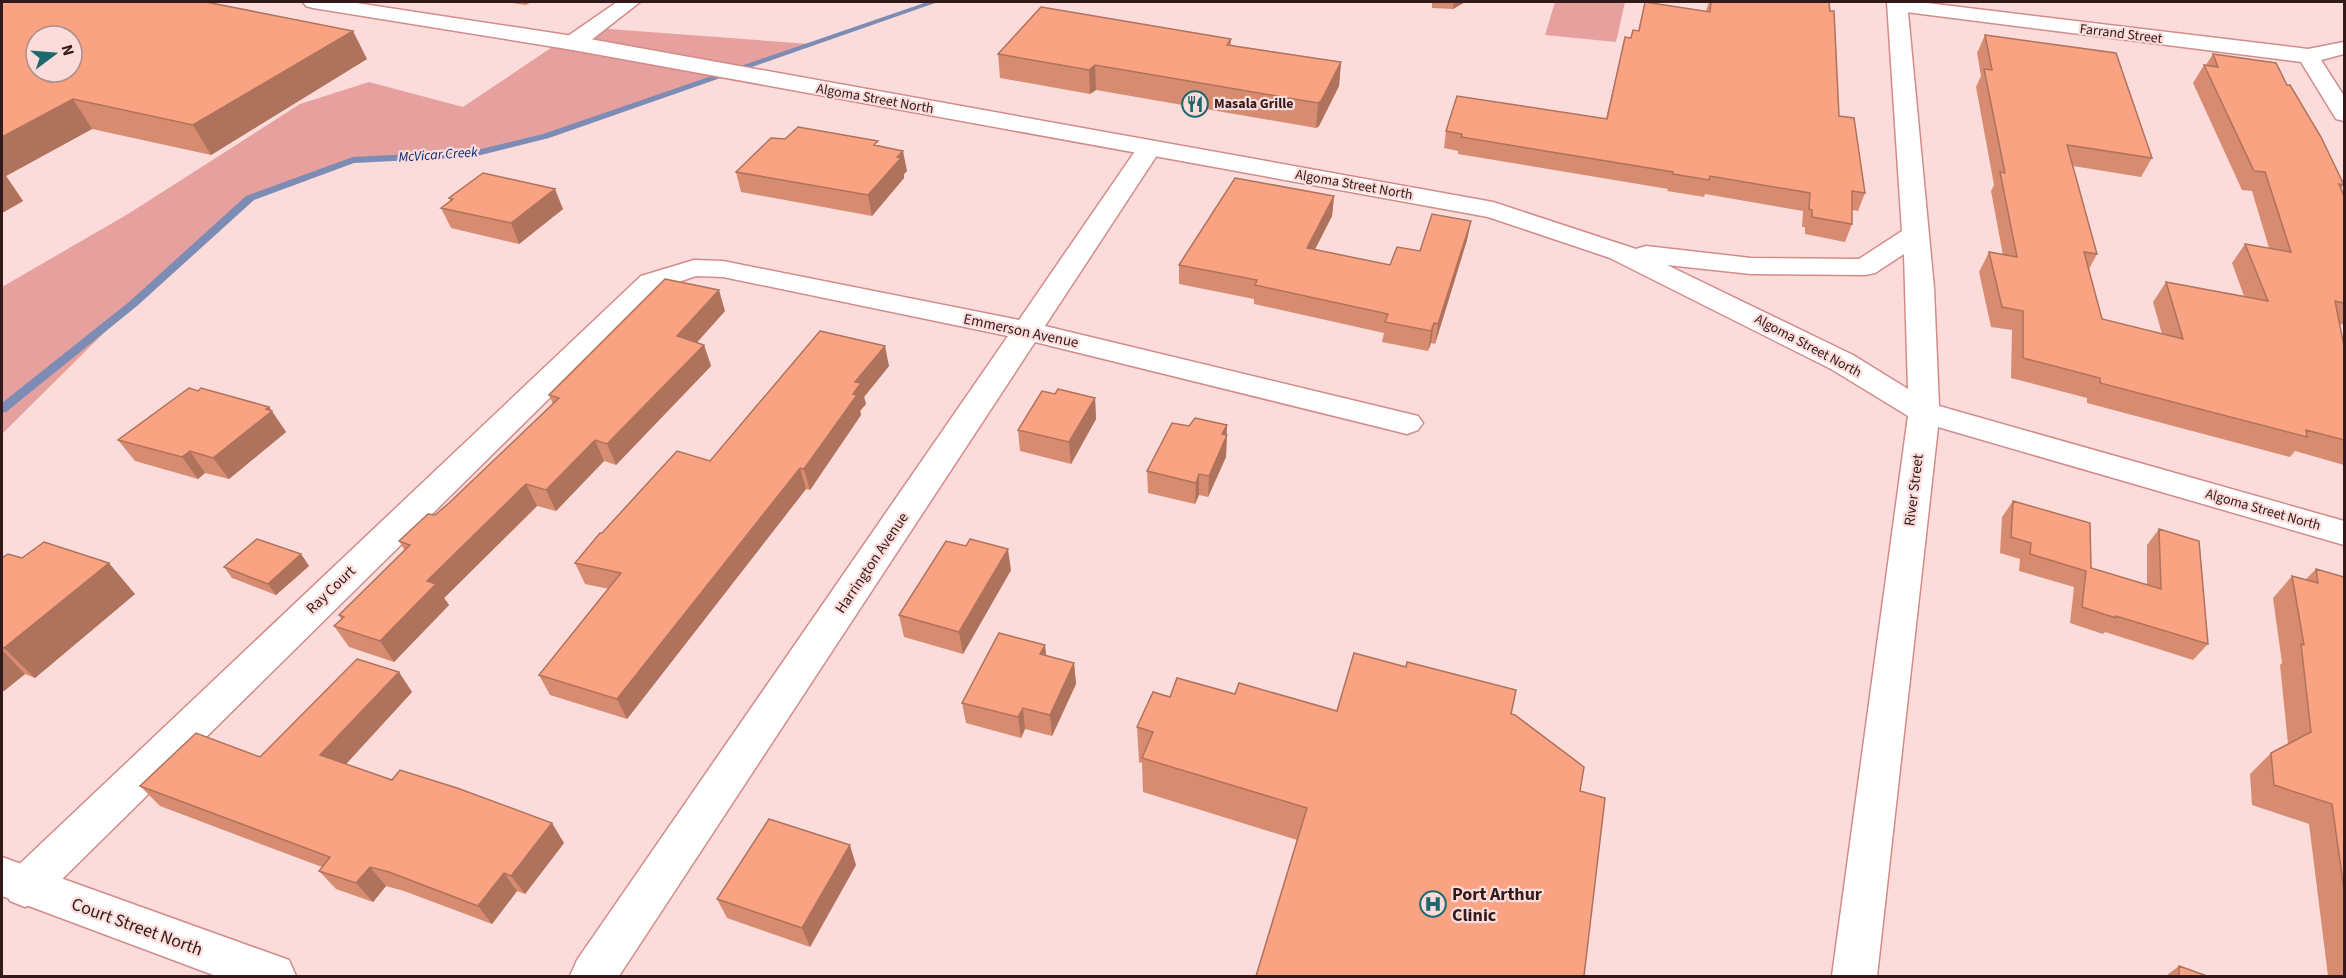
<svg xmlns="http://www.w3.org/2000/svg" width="2346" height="978" font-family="'Source Sans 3',sans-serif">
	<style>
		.green { fill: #e6a09e }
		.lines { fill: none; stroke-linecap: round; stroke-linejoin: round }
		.stream { fill: #7c8cb5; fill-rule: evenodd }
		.street-casing { stroke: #d18c8a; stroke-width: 3 }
		.secondary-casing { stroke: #d18c8a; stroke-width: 3 }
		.street { fill: #fff; fill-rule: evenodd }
		.secondary { fill: #fff; fill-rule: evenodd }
		.wall { fill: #d78c71 }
		.shaded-wall { fill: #af725c }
		.building { fill: #faa383; stroke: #af725c; stroke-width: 1.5; fill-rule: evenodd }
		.labels { text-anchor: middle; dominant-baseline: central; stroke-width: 4.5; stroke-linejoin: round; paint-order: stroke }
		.far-street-label { font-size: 14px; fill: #331919; stroke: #fbdcdb }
		.far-poi-label { font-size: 14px; font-weight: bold; fill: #331919; stroke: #fbdcdb; text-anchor: start }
		.far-water-label { font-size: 14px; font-style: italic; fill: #002a7a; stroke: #fbdcdb }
		.street-label { font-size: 15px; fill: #331919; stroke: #fbdcdb }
		.near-poi-label { font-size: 18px; font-weight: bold; fill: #331919; stroke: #fbdcdb; text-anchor: start }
		.near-street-label { font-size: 18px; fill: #331919; stroke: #fbdcdb }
	</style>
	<rect width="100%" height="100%" fill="#fbdcdb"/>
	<path class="green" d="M1555,2H1625L1616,42L1545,35Z
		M582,27L810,44L546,136L473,154L353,160L303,177L250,198L133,304L2,434V287L128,214L300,104L369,82L463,107Z"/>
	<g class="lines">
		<path class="stream" d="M927,2H938L549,138L473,157L354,163L254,200L137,306L6,412L2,413V403L129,302L246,196L353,157L473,151L543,134Z"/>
		<g class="street-casing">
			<path id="street" d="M617,2H640L581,48L573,50L565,48L562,43L565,38Z
				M1890,2H1919L2308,49L2344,42V54L2321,60L2344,96V121L2336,119L2301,62L1898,11L1891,9L1888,5Z
				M1149,142L1158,144L1161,149L1045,326L1418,416L1423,423L1418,430L1407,434L1035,342L619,976H570L577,960L1008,336L723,277L696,276L661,288L40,901L25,907L10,901L3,887L10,873L641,276L694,260L723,261L1019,320L1140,144Z"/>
		</g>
		<g class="secondary-casing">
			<path id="secondary" d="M303,2H350L573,36L1493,202L1636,249L1646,246L1751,258L1859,259L1902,231L1887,2H1907L1934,288L1939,406L2344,521V545L1938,427L1877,976H1832L1908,416L1831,369L1610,258L1488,217L573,50L313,8L306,6ZM1904,254L1908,389L1853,355L1667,265L1751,274L1865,275L1875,273Z
				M2,857L289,960L296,976H216L2,896Z"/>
		</g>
		<use href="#street" class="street"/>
		<use href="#secondary" class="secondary"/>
	</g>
	<path class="wall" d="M2,2L367,59L211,155L92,129L6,176L23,201L2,213Z
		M506,2H531L526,5Z
		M1432,2H1465L1453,9L1432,8Z
		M1645,2L1706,11L1709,2H1829L1839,116L1865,193L1858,211L1852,210V224L1845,242L1805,234V227H1802L1803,211L1705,194L1704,197L1667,191L1668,189L1458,154V151L1444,148L1446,131L1606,119L1625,37L1631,38L1633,30L1638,31Z
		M1985,35L2152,158L2141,177L2073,166L2097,254L2089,269L2102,319L2162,334L2153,302L2166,282L2244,296L2232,263L2245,244L2269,248L2252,191L2242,190L2193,83L2204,65H2206L2213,54L2287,85L2344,185L2341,188L2344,196V325L2340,324L2344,346V465L2295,451L2290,457L2087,403V398L2011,378L2012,330L1991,327L1979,272L1989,252L2003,255L1991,191L1994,185L1976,87L1981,76L1977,53Z
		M1231,39V45L1341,62L1339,86L1319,126L1316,128L1096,90L1090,94L1000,78L998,54Z
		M879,146L907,171L904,174V178L872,216L741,192L736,172Z
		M1334,196L1332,216L1315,249L1390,265L1420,251L1471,221L1467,240L1435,344L1431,343L1428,351L1382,342L1384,333L1254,304V299L1179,284V265Z
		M449,198L563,209L519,244L451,228L441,208L451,201Z
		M725,311L697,342L704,345L711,366L616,465L604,461L556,511L537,506L444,598L449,605L394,662L349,647L334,626L341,619L339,615L405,551L399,541L435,515L449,503L553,404L549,395Z
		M889,366L864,397L866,404L860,411L861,415L810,490L806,489L627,719L550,695L539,675L609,589L585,584L575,563L602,533L710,461Z
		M198,391L269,407L286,432L229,479L205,473L198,479L135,461L118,440Z
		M1055,394L1095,398L1096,419L1071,464L1020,451L1018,430Z
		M1189,426L1227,435L1226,457L1208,497L1199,495L1195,504L1148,493L1147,471Z
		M2013,501L2091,568L2147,585V545L2159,529L2208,644L2193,660L2105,632L2103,634L2070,623L2074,587L2019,571L2020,559L2000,553L2002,517Z
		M301,554L309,566L276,595L232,578L224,567Z
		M2,558L135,594L35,678L25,674L4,691L2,690Z
		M2316,569L2344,577V976H2328L2309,824L2252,805L2250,774L2271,753L2288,744L2280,665L2282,663L2273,598L2292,576L2305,580Z
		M1011,570L963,654L904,637L899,615Z
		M1045,645L1046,656L1074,663L1076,684L1052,736L1025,729L1021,738L966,723L962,703Z
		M412,692L346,764L564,843L525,894L517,891L492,924L404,891L386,886L373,902L336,889L319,871L322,867L160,806L140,786L260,757Z
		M1235,694L1337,711L1511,714L1580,791L1584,976H1256L1297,840L1143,792L1142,763L1139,762L1137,727L1170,697Z
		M856,865L810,947L727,918L717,899Z
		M2179,966L2207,976H2167V975Z"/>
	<path class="shaded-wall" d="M1454,2H1465L1453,9Z
		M353,31L367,59L211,155L193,125Z
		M1341,62L1339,86L1319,126L1316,128L1318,103Z
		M1095,65L1096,90L1090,94L1089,70Z
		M73,99L92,129L6,176L23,201L2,213V137Z
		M903,151L907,171L904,174V178L872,216L868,195L897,157Z
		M555,189L563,209L519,244L511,223Z
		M1334,196L1332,216L1306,267L1307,248Z
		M1471,221L1467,240L1435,344L1438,324Z
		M719,290L725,311L684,357L677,336Z
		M1434,323L1431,343L1428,351L1431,331Z
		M704,345L711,366L616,465L607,444Z
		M885,346L889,366L864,397L866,404L860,411L861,415L810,490L804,469L853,394L855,382Z
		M1095,398L1096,419L1071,464L1069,442Z
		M269,407L286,432L229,479L213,458Z
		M1227,425L1226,457L1208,497L1209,476L1222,434Z
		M595,440L604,461L556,511L546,490Z
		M190,451L205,473L198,479L182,457Z
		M800,468L806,489L627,719L617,699Z
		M1199,474V495L1195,504L1196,483Z
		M526,484L537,506L444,598L449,605L394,662L380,641L427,581Z
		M1008,549L1011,570L963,654L959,632Z
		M301,554L309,566L276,595L268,584Z
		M109,563L135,594L35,678L4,648Z
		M1045,645L1047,666L1040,654Z
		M2,650L25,674L4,691L2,689Z
		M1074,663L1076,684L1052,736L1050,715Z
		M399,672L412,692L336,775L320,755Z
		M1023,708L1025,729L1021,738L1018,717Z
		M552,823L564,843L525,894L511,876Z
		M850,845L856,865L810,947L802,928Z
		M370,867L386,886L373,902L356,883Z
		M504,873L517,891L492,924L478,906Z"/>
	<path class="building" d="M2,2H206L353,31L193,125L73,99L2,137ZM36,36H72V72H36Z
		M1645,2L1710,12L1711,2H1829L1830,11H1834L1839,116L1854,118L1865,193L1852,191V224L1812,217V210L1809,209L1810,193L1710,176L1709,180L1673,174V172L1461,137L1462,134L1446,131L1457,96L1607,119L1625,37L1631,38L1633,30L1639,31Z
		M1041,7L1231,39L1227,45L1341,62L1321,101L1318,103L1095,65L1089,70L998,54Z
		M1985,35L2116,53L2152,158L2067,145L2097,254L2084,252L2102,319L2183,339L2166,282L2268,301L2245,244L2291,252L2265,172L2254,171L2204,65L2218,67L2213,54L2276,63L2287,85H2290L2321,137L2344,185L2339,184L2344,196V303L2335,301L2344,346V440L2306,430L2307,437L2100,383V378L2023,358V311L2002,307L1989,252L2017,257L2000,172L2005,173L1984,69L1992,70Z
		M798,127L878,141L874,145L903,151L897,157L901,158L868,195L736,172L771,138L785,139Z
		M483,173L555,189L511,223L441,208L453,199L449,198Z
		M1235,178L1334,196L1307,248L1390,265L1397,247L1420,251L1432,214L1471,221L1438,324L1434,323L1431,331L1385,322L1388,314L1255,285L1257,280L1179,265Z
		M665,279L719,290L677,336L704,345L607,444L595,440L546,490L526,484L427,581L436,584L380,641L334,626L344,617L339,615L410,545L399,541L428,514L435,515L449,503L559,398L549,395Z
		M820,331L885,346L855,382L861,383L853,394L857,395L804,469L800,468L617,699L539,675L621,573L575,563L600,533H602L677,451L710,461Z
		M189,388L198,391L201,388L269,407L266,409L272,411L213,458L190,451L182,457L118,440Z
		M1058,389L1095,398L1069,442L1018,430L1042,391L1055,394Z
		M1195,418L1227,425L1222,434L1227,435L1209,476L1199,474L1196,483L1147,471L1172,423L1189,426Z
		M2013,501L2090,523L2091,568L2161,589L2159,529L2199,541L2208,644L2116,616V618L2082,607L2086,571L2030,554L2031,543L2011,537Z
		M257,539L301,554L268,584L224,567Z
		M970,539L1008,549L959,632L899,615L946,541L966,546Z
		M44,542L109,563L4,648L2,647V558L8,554L22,558Z
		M2316,569L2344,577V890L2332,804L2274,785L2271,753L2311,732L2301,644L2304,645L2292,576L2318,583Z
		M999,633L1045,645L1040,654L1074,663L1050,715L1023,708L1018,717L962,703Z
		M1354,653L1406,667L1407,662L1516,690L1511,714L1515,715L1584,767L1580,791L1605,798L1584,976H1256L1307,808L1142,758L1153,732L1137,727L1153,692L1170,697L1177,678L1235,694L1239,683L1337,711Z
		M357,659L399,672L320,755L392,780L400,770L457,788L552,823L511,876L504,873L478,906L389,872L370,867L356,883L319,871L330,857L140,786L196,733L260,757Z
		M769,819L850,845L802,928L717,899Z
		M2179,966L2207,976H2179Z"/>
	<defs>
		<g id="restaurant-ring" transform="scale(1.35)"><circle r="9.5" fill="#fbdcdb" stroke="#1b686d" stroke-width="1.5"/><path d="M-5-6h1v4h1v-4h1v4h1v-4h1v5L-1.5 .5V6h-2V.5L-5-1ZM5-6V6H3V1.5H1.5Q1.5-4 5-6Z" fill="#1b686d"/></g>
		<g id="hospital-ring" transform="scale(1.35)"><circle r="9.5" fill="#fbdcdb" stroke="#1b686d" stroke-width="1.5"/><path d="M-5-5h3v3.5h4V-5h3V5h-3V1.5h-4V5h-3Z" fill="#1b686d"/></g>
	</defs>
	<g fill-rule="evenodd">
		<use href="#restaurant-ring" x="1195" y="104"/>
		<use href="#hospital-ring" x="1433" y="904"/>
	</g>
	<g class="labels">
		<g class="far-street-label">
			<text transform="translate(2121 34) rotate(7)">Farrand Street</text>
			<text transform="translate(875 99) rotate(10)">Algoma Street North</text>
			<text transform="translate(1354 185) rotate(10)">Algoma Street North</text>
			<text transform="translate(1808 346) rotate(28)">Algoma Street North</text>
			<text transform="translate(2263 510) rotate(16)">Algoma Street North</text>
		</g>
		<g class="far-poi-label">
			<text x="1214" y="104">Masala Grille</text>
		</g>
		<g class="far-water-label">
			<text transform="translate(438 155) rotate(-4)">McVicar Creek</text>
		</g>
		<g class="street-label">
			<text transform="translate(1021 331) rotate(12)">Emmerson Avenue</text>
			<text transform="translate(1914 490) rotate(-83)">River Street</text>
			<text transform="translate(872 563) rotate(-56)">Harrington Avenue</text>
			<text transform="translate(331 590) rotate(-44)">Ray Court</text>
		</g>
		<g class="near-poi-label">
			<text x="1452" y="894">Port Arthur<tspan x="1452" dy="21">Clinic</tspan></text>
		</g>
		<g class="near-street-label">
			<text transform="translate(137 927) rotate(20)">Court Street North</text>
		</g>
	</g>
	<rect width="2346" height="978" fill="none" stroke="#331919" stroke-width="6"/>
	<g transform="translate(54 54) rotate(74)"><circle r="28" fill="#fbdcdb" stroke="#ab8e8d" stroke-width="1.5"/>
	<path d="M0-4.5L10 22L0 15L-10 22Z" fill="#1b686d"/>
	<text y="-9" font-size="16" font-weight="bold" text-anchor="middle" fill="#331919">N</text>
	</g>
</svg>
